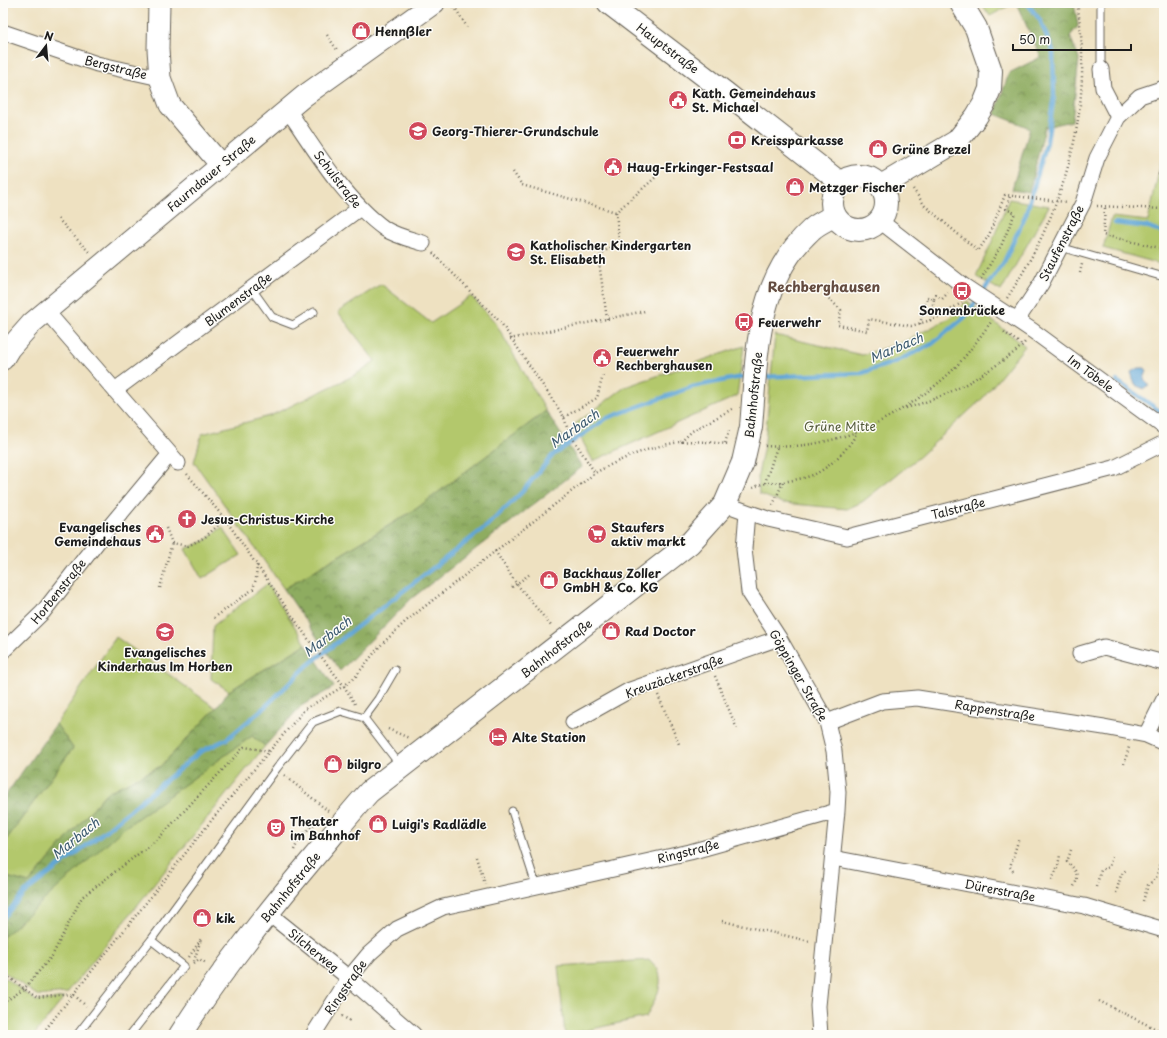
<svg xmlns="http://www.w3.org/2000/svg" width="1167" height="1038" font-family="'Playpen Sans',sans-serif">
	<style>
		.green { fill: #b3c86c; stroke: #687244 }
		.forest { fill: url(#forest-crowns); stroke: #55643e }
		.water { fill: #60a6d6; stroke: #3e6179 }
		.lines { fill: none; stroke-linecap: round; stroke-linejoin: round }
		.stream { stroke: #60a6d6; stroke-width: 4.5 }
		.lane-casing { stroke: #666156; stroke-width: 9 }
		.street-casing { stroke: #666156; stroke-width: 17 }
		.secondary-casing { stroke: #666156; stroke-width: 23 }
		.primary-casing { stroke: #666156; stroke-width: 24 }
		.path { stroke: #666156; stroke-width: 2.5; stroke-dasharray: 1 3; stroke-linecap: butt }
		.lane { stroke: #fff; stroke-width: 7 }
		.street { stroke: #fff; stroke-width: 15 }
		.secondary { stroke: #fff; stroke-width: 21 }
		.primary { stroke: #fff; stroke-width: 22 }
		.street-bridge-casing { stroke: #666156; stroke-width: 17; stroke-linecap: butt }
		.primary-bridge-casing { stroke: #666156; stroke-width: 24; stroke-linecap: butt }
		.street-bridge { stroke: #fff; stroke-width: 15 }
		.primary-bridge { stroke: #fff; stroke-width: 22 }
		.labels { text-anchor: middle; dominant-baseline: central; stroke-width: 3; stroke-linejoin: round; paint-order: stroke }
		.poi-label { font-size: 12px; font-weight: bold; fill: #1c1c1c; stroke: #fdfcf7; text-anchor: start }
		.street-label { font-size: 12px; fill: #1c1c1c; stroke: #fdfcf7 }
		.park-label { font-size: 12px; fill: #515838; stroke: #fdfcf7 }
		.water-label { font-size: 13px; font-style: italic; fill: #3b5a70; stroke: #fdfcf7 }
		.quarter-label { font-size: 14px; font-weight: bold; fill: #634b3f; stroke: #fdfcf7 }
	</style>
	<defs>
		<pattern id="forest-crowns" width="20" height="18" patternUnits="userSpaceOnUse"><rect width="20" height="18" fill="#8eac60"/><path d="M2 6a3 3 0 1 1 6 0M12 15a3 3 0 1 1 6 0" fill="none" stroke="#738b4e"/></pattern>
	</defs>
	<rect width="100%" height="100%" fill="#fdfcf7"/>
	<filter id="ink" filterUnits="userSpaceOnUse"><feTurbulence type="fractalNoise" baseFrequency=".025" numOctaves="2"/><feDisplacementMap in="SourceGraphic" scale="8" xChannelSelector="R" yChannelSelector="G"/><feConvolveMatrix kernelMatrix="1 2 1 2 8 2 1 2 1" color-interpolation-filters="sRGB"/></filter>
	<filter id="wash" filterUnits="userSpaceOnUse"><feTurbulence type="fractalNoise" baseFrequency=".012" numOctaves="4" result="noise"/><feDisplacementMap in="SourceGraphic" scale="16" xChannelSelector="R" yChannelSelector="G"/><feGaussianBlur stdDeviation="0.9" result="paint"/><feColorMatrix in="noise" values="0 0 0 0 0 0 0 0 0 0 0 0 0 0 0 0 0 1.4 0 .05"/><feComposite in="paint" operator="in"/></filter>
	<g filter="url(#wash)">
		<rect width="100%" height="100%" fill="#eee1c1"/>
		<path class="green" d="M981,3H1014L990,16Z
			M1164,148V265L1103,248L1112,217L1148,221Z
			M1009,199L1049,206L1001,291L976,276L991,244Z
			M381,284L431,323L471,296L495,322L546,411L416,509L284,589L194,462L202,434L270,416L355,375L375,361L338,312Z
			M967,301L1025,346L983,398L918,458L862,502L847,509L783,503L759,494L758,475L765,440L775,335L862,355L901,343L952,317Z
			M744,346L737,396L593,461L574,425L625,387Z
			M222,527L241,555L202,579L185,549L205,541Z
			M267,584L306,644L229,691L211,679L213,626Z
			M116,637L216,708L161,766L106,793L29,883L3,876V844L73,748L56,724Z
			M252,736L265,746L67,993L38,996L3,971V937L124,827Z
			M650,960C653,964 658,968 659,973C664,987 652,1005 646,1017L565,1035L558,966Z
			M3,976L36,1001L64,998L34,1035H3Z"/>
		<path class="forest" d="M1016,3H1074L1078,26L1070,36L1079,59L1072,121L1045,127L1029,192L1012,189L1030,128L995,114L1009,73L1041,57Z
			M546,411L582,467L412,598L340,671L284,589L416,509Z
			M306,644L334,687L301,706L265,746L252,736L124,828L3,937V876L29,883L106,793L161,766L216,708L229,691Z
			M56,724L73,748L3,844V799Z"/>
		<path class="water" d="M1139,368H1145L1147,371L1144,379L1149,384V386L1144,389L1135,385L1131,372Z"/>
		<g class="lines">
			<path class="stream" d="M1115,223L1149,227L1164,233
				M760,377L862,373L895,362L932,344L965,317L1004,262L1026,214L1047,142L1054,96L1053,51L1040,20L1027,3
				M1117,381L1164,414
				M3,918L24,893L100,835L200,752L227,739L266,706L308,665L487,526L522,492L553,455L607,418L692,387L736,378L748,377"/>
		</g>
	</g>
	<g filter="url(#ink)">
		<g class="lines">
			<g class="lane-casing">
				<path id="lane" d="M1101,69V3
					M1060,247L1164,277
					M252,289L272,317L293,325L314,312
					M364,718L378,699L395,670
					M512,811L536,885
					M77,1035L151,940L277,768L313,722L341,711L364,718L400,765
					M130,1035L184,966L151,940"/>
			</g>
			<g class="street-casing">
				<path id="street" d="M3,32L97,64L160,78
					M1101,69L1103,88L1118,117
					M288,110C314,149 346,201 385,229C396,236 410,239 423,243
					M880,221L961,284
					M46,311L178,463
					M1009,315L1033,331L1164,427
					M1017,320L1041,284L1083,203L1097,158L1118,117L1140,96L1164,88
					M115,390L360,208
					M725,504L747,512L744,549L749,592L779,638L827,722L834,751L838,792L837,811L818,1006L820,1035
					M747,512L768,519L847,537L1114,468L1164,443
					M3,651L43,612L106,531L170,454
					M1080,654L1104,647L1164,663
					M573,722L630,690L779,638
					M827,722L882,701L917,698L1104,727L1146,735L1164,743
					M1146,735L1164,699
					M833,858L1084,906L1164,930
					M268,913L349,978L414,1035
					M313,1035L349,978L369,954L397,929L443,907L690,852L837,811"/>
			</g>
			<g class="secondary-casing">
				<path id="secondary" d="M159,3L158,49L160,78L170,105L221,165
					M608,3L725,92L841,183
					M3,359L9,349L32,323L304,96L434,3"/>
			</g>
			<g class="primary-casing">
				<path id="primary" d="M832 203a27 27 0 1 1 54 0a27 27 0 1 1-54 0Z
					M881,186L957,141L976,117L984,104L990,89L991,71L976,28L961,3
					M751,427C757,357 755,281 811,230C817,224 827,220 835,215
					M180,1035C220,972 266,914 314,857C333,835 349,814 369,792L690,543L725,504L743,462"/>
			</g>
			<path class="path" d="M452,3L467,27
				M327,35L337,50
				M513,172L522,185L616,212
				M1158,174L1164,175
				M913,189L925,206L978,251L989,235L1005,195L1066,202
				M1097,206L1164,209
				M1105,208L1103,235L1164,249
				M58,219L89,252
				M433,253L501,323L564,417L568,431L595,473
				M1080,273L1082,264
				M981,279L1001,246L1015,213L1006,209L1010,196
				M826,296L841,310L838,325L867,331L869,319L911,326L935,319L963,302
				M1007,298C1065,211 1095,107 1077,3
				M934,299L936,295L942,299L948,293
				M607,319L599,262L601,254L619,241L616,212L657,176
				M920,324L927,297L934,299L930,321
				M1004,332L1022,345
				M510,339L645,311
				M906,408C942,398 967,385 998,364C1007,357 1018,351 1025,342
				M564,417L597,398L603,375
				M681,442L692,431L734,408
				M725,443L729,431
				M765,446C831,451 892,422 942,380C961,364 977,341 991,322
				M187,474L225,519L313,646L344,686L355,704
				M765,483L777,447
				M753,488C762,482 772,483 783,482C793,480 808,478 817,473C831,466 850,447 856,434
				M773,505L783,482
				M166,528L172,543L188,546L205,537L225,519
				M495,551L516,583L552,627
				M512,587L530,574
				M160,588L172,543
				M214,618L253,589L256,579L257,565
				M715,676L737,729
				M658,695L679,744
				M388,729L409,738
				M1124,764L1129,747
				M284,775L328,811
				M294,850L300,837L317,822
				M1071,850L1067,862C1077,870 1080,877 1073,888
				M477,857L485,884
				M1013,871L1010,867L1019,838
				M1052,880L1058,866L1060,855
				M1096,887L1101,870L1109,867L1112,857
				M1116,893L1121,875L1126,870
				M1143,901L1148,885L1156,878L1160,862
				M722,921L809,941
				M189,957L201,939L194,961
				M194,963L199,959L206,963
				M3,973L37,998L73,994L86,1006
				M1099,1001L1158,1030L1159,1032
				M3,1003L24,989L52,956L82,897L158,839L244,747L269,751
				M342,1016L352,1022
				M41,1035L215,816L305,709L344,686L356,676L379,647L405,622L595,473C620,459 651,446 680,442C695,440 714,443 730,444"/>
			<use href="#lane" class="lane"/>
			<use href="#street" class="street"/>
			<use href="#secondary" class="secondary"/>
			<use href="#primary" class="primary"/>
			<g class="street-bridge-casing">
				<path id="street-bridge" d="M961,284L1008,315"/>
			</g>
			<g class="primary-bridge-casing">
				<path id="primary-bridge" d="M743,462L751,427"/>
			</g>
			<use href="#street-bridge" class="street-bridge"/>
			<use href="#primary-bridge" class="primary-bridge"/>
		</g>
	</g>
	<defs>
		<g id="shop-disc" transform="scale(1)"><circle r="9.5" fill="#d1495b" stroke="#fdfcf7"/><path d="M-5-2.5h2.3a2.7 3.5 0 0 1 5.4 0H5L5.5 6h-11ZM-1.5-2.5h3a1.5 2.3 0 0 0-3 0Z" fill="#fff"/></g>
		<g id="civic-disc" transform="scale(1)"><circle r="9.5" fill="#d1495b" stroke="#fdfcf7"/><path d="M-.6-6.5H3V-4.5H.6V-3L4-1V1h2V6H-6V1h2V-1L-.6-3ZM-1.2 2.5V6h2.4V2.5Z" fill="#fff"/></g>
		<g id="school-disc" transform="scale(1)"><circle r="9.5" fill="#d1495b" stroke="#fdfcf7"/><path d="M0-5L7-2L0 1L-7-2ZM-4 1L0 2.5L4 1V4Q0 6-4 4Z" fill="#fff"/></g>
		<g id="bank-disc" transform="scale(1)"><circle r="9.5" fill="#d1495b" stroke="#fdfcf7"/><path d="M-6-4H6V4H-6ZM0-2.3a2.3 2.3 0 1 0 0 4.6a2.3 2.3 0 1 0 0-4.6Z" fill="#fff"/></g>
		<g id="bus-disc" transform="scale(1)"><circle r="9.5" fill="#d1495b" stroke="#fdfcf7"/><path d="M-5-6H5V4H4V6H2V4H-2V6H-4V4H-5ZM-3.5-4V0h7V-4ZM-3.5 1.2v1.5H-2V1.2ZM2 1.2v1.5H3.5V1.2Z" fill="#fff"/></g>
		<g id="church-disc" transform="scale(1)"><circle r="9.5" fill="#d1495b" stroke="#fdfcf7"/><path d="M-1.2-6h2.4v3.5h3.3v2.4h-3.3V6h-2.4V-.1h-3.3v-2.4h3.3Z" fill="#fff"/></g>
		<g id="supermarket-disc" transform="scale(1)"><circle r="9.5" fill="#d1495b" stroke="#fdfcf7"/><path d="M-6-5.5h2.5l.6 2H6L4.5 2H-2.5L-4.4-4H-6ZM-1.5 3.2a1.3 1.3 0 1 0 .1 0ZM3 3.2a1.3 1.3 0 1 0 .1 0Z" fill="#fff"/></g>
		<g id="hotel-disc" transform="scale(1)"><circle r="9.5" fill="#d1495b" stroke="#fdfcf7"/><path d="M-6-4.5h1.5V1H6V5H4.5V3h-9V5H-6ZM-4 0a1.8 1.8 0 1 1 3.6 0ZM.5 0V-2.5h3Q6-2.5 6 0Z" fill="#fff"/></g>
		<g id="theatre-disc" transform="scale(1)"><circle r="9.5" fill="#d1495b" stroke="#fdfcf7"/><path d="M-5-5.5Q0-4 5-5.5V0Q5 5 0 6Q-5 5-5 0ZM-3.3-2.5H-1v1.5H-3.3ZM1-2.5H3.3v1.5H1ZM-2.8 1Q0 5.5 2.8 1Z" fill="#fff"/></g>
	</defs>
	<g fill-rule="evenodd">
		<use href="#shop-disc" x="361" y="31"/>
		<use href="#civic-disc" x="678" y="100"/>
		<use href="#school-disc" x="418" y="131"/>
		<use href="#bank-disc" x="737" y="140"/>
		<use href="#shop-disc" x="878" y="149"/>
		<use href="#civic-disc" x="613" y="167"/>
		<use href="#shop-disc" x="795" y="187"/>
		<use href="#school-disc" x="516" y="252"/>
		<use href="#bus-disc" x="962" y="291"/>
		<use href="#bus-disc" x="744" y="322"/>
		<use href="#civic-disc" x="602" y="358"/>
		<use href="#church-disc" x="187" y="519"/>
		<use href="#civic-disc" x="155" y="534"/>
		<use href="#supermarket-disc" x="597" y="534"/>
		<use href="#shop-disc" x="549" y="580"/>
		<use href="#shop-disc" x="611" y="631"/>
		<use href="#school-disc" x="165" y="632"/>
		<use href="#hotel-disc" x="498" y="737"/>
		<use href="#shop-disc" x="333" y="764"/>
		<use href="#shop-disc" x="378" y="824"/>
		<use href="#theatre-disc" x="276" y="828"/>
		<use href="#shop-disc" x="202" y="918"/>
	</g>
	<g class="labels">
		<g class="poi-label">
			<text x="375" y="31">Hennßler</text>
			<text x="692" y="93">Kath. Gemeindehaus<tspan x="692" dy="14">St. Michael</tspan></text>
			<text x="432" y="131">Georg-Thierer-Grundschule</text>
			<text x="751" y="140">Kreissparkasse</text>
			<text x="892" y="149">Grüne Brezel</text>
			<text x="627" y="167">Haug-Erkinger-Festsaal</text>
			<text x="809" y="187">Metzger Fischer</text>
			<text x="530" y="245">Katholischer Kindergarten<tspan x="530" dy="14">St. Elisabeth</tspan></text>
			<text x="962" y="310" text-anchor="middle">Sonnenbrücke</text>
			<text x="758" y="322">Feuerwehr</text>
			<text x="616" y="351">Feuerwehr<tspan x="616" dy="14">Rechberghausen</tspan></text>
			<text x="201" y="519">Jesus-Christus-Kirche</text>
			<text x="141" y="527" text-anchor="end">Evangelisches<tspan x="141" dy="14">Gemeindehaus</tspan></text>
			<text x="611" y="527">Staufers<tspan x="611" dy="14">aktiv markt</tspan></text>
			<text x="563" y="573">Backhaus Zoller<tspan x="563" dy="14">GmbH &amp; Co. KG</tspan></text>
			<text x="625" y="631">Rad Doctor</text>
			<text x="165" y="652" text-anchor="middle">Evangelisches<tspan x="165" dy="14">Kinderhaus Im Horben</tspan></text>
			<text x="512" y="737">Alte Station</text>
			<text x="347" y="764">bilgro</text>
			<text x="290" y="821">Theater<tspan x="290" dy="14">im Bahnhof</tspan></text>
			<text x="392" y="824">Luigi's Radlädle</text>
			<text x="216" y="918">kik</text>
		</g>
		<g class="street-label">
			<text transform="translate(668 48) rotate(37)">Hauptstraße</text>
			<text transform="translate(116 67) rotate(14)">Bergstraße</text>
			<text transform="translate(211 173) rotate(-40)">Faurndauer Straße</text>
			<text transform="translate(338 179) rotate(52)">Schulstraße</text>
			<text transform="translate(1061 243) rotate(-63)">Staufenstraße</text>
			<text transform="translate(238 299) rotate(-37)">Blumenstraße</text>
			<text transform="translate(1091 373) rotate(36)">Im Töbele</text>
			<text transform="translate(753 395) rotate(-84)">Bahnhofstraße</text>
			<text transform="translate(958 508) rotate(-14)">Talstraße</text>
			<text transform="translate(58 591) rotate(-51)">Horbenstraße</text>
			<text transform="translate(556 648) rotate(-38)">Bahnhofstraße</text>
			<text transform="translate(799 675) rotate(60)">Göppinger Straße</text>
			<text transform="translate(674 676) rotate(-20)">Kreuzäckerstraße</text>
			<text transform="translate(995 710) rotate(9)">Rappenstraße</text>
			<text transform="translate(688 851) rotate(-14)">Ringstraße</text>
			<text transform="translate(290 887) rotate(-51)">Bahnhofstraße</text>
			<text transform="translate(1000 890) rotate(11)">Dürerstraße</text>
			<text transform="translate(314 950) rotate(39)">Silcherweg</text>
			<text transform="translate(345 987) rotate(-55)">Ringstraße</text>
		</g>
		<g class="park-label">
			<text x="840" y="426">Grüne Mitte</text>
		</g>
		<g class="water-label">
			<text transform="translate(896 347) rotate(-23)">Marbach</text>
			<text transform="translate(574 428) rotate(-35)">Marbach</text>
			<text transform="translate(327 636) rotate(-38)">Marbach</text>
			<text transform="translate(75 838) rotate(-39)">Marbach</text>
		</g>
		<g class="quarter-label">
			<text x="824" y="286">Rechberghausen</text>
		</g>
	</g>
	<rect width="1167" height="1038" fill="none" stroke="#fdfcf7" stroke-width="16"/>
	<g transform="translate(46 46) rotate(16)" stroke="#fdfcf7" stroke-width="3" paint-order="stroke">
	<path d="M0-3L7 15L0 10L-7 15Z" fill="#1c1c1c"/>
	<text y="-6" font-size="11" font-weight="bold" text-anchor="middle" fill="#1c1c1c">N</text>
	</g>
	<path d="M1013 44v6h118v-6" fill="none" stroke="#1c1c1c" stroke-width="2"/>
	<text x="1019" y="44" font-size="12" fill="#1c1c1c" stroke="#fdfcf7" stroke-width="3" paint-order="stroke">50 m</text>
</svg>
